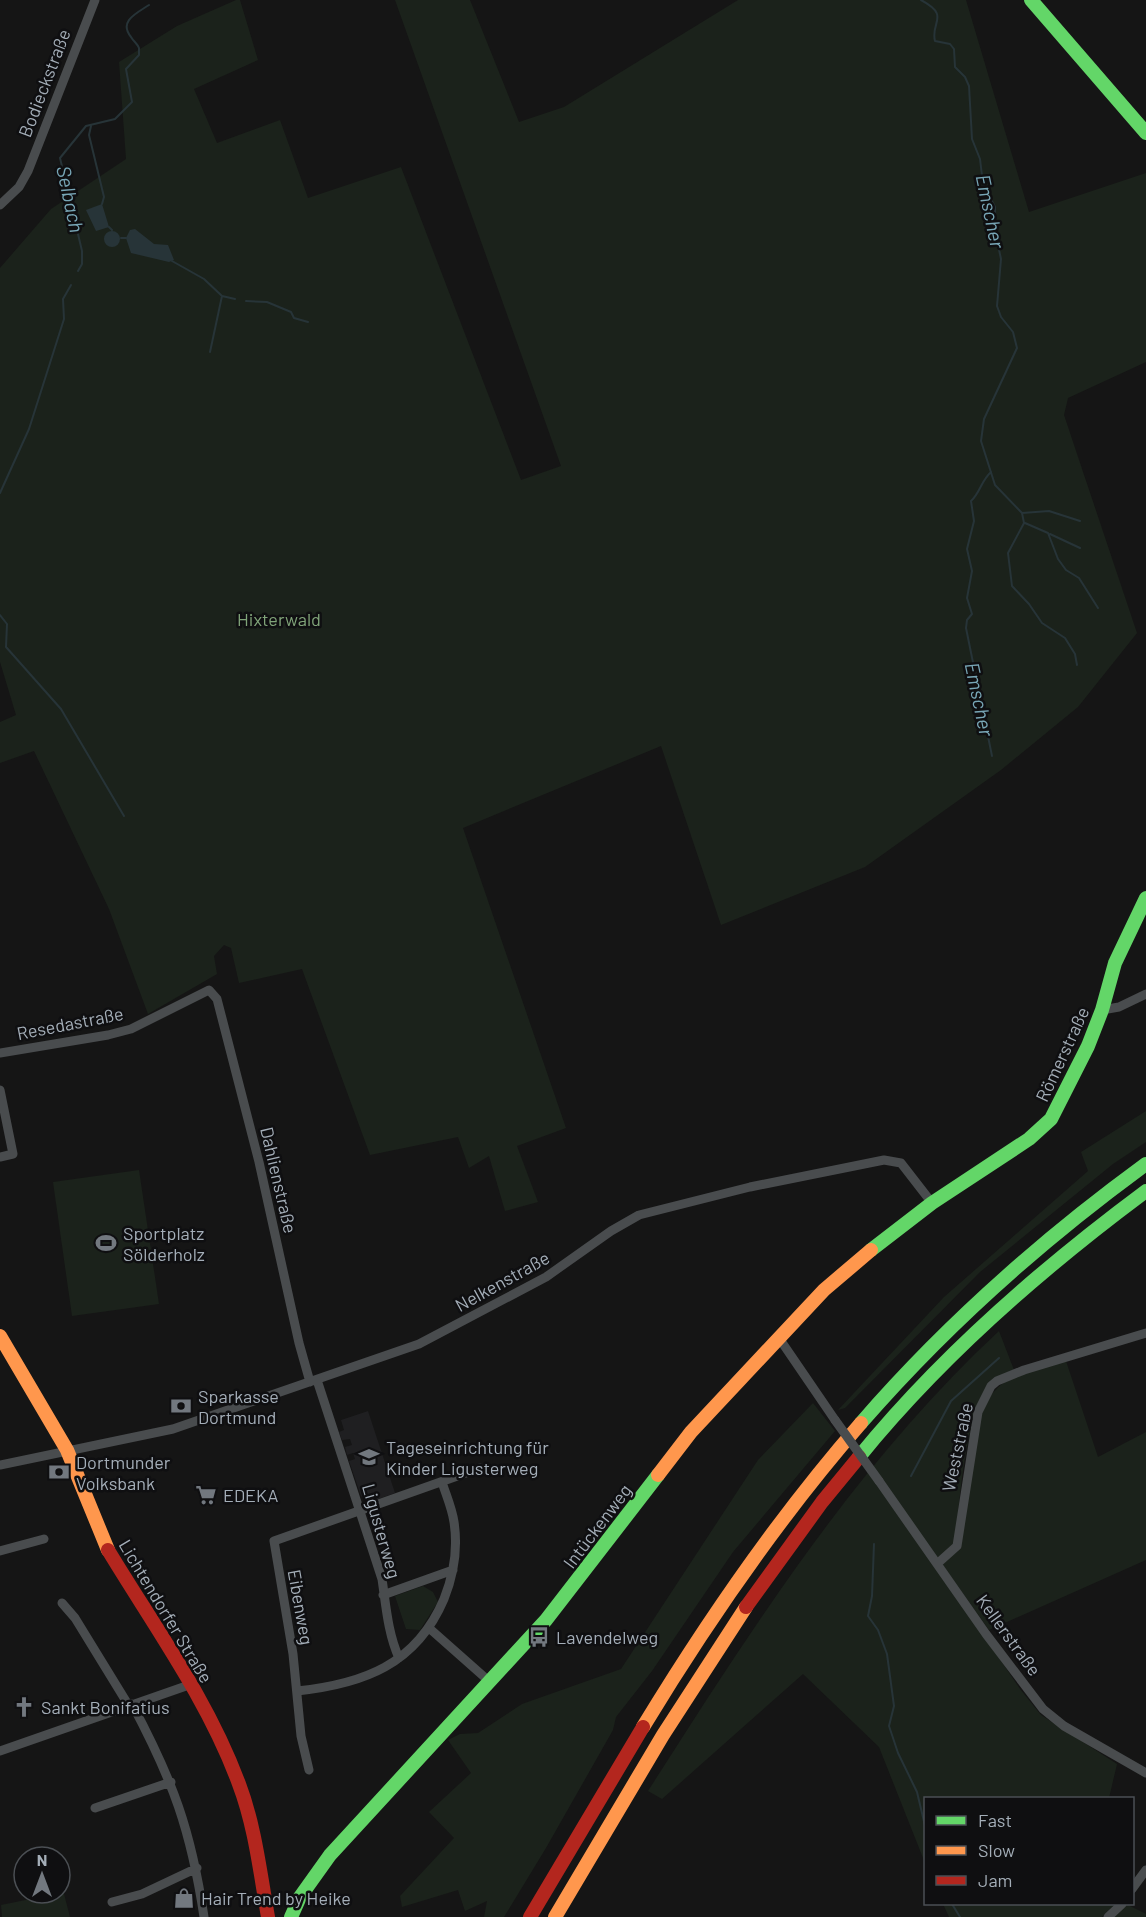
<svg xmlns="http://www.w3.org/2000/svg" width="1146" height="1917" font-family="Barlow,sans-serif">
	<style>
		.built { fill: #1f1f21 }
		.green { fill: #1b221b }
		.water { fill: #273438 }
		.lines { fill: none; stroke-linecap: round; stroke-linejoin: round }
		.stream { stroke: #273438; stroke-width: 2 }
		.street { stroke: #494c4e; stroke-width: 9 }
		.fast { stroke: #63d668; stroke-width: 14 }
		.slow { stroke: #ff974d; stroke-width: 14 }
		.jam { stroke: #b3261e; stroke-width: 14 }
		.street-bridge { stroke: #494c4e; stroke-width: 9 }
		.labels { text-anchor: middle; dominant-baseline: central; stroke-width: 5; stroke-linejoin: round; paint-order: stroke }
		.street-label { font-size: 18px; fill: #a4aeb8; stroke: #0f0f11 }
		.park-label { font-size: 18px; fill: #80a479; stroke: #0f0f11 }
		.poi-label { font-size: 18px; fill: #a4aeb8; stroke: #0f0f11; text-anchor: start }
		.water-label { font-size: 20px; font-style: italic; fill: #78a6b6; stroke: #0f0f11 }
	</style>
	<rect width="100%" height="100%" fill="#151515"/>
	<path class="built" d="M368,1411L395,1493L370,1502L361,1496L349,1461L355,1459L353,1453L347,1455L345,1447L352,1445L350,1439L342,1440L339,1432L344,1430L341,1420Z"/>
	<path class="green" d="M236,0H240L258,60L194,89L217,143L280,120L308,198L401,167L521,480L561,466L395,0H470L519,122L564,107L738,0H966L1029,212L1146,173V362L1068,398L1064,415L1137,633L1078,707L1001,770L865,867L721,925L661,746L463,828L566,1128L517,1146L538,1202L505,1211L489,1156L469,1168L458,1137L370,1155L302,969L239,983L231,948L224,945L214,956L217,974L148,1014L109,909L34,751L0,763V722L16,715L0,662V268L51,209L126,159L119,62L177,26Z
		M1146,1111V1142L1113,1164L980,1272L845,1408L838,1410L944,1297L1088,1171L1081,1152Z
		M139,1170L159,1304L72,1316L53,1182Z
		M999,1331L1014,1370C1008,1372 1002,1374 997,1378C964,1402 960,1505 955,1545L935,1563L1020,1689L1041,1715L1117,1764L1109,1798H926L925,1863L879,1747L803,1674L662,1799L648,1791C752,1628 857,1463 999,1331Z
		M1066,1361L1098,1457L1146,1432V1560L989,1630L941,1563L958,1551L981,1413C999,1372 1027,1373 1066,1361Z
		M813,1403L835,1431L733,1552L652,1671L616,1717L613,1730L546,1848L504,1917H484L487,1901L465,1911L458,1890L402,1907L400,1896L454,1838L429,1812L471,1773L448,1740L460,1734L478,1733L522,1704L621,1669L758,1460Z
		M423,1586L433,1592L438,1602L420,1630L406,1629L395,1596Z
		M60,1890H63L70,1917H2L1,1905L60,1893Z
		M943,1904H1116L1102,1917H949Z
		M1126,1904L1146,1914V1917H1112Z"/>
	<path class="water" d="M102,204L109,227L96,231L86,210Z
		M135,229L154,244L168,245L174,260L169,262L131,253L126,238L130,230Z
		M104 239a8 8 0 1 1 16 0a8 8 0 1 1-16 0Z"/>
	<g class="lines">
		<path class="stream" d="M921,0C951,16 930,22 935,41L950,44L954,49L955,67L965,77L969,86L972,139L980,159L983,184L995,207V231L1001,259L997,306L1001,317L1013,332L1017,348L984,419L981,441L995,485L1022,513L1024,523L1008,553L1012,586L1029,604L1042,623L1065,638L1075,654L1077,665
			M91,126L89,135L104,197L102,204
			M109,227L112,230
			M121,238H126
			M172,261L204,279L222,296L235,299
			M78,271L82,264V251L60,158L86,126L115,119L132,102L126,69L139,55V48C137,43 134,42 131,37C118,21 137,13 149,5
			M246,301L267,302L291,312L294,318L308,322
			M210,352L222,296
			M991,472C981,481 980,493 971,501L974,521L967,549L972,571L967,598L972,614L967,620L966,628L992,756
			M0,493L29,429L64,319L63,299L71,285
			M1022,513L1049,511L1080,521
			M1025,523L1048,533L1058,559L1066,570L1079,578L1098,608
			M1050,534L1080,548
			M0,615L7,624L6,647L61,709L124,816
			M911,1476L951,1401L999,1358
			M874,1544L872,1596L868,1616L878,1630L887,1654L894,1706L889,1726L898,1753L917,1792L926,1830
			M952,1904L960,1917"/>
		<path class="street" d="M0,205L19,187L28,171L95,0
			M1102,1010L1119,1007L1146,994
			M0,1053L108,1035L131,1029L209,990L217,999L259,1162L299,1343L310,1382
			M0,1090L13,1154L0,1157
			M779,1338L835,1420
			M317,1380L382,1579C386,1606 388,1634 399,1658
			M0,1465L173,1429L419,1344L546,1277L611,1231L639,1215L750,1187L884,1160L901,1163L932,1203
			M879,1481L986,1634L1043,1709L1064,1726L1146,1773
			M0,1551L44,1539
			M938,1563L957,1546L978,1412L991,1386L997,1381L1024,1370L1146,1333
			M383,1595L453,1570
			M62,1603L75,1618L129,1706
			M429,1628L490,1682
			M297,1691C363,1684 416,1665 444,1599C454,1574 458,1548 454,1522C452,1508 446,1495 442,1482
			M132,1704C173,1781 191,1830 204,1917
			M0,1751L189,1685
			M309,1770L301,1736L293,1654L274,1541L480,1468
			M95,1808L171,1782
			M1132,1889L1146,1870
			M112,1902L142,1894L197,1868
			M1108,1917L1122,1904"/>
		<path class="fast" d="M1031,0L1146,133
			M871,1250L932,1203L1029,1139L1051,1119L1088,1046L1102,1010L1115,963L1146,898
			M861,1423C946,1325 1042,1240 1146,1164
			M859,1457C941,1356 1041,1269 1146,1191
			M291,1917L300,1897L330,1855L546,1620L658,1475"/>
		<path class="slow" d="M0,1336L67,1450L108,1550
			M658,1475L691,1432L824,1290L871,1250
			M643,1727C708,1620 779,1517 861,1423
			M555,1917L663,1735L746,1607"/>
		<path class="jam" d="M108,1550C154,1626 208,1700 239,1784C255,1826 260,1872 268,1917
			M746,1607L822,1502L859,1457
			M530,1917L643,1727"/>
		<path class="street-bridge" d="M835,1420L879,1481"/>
	</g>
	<defs>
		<g id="stadium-bare" transform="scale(1.62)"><path d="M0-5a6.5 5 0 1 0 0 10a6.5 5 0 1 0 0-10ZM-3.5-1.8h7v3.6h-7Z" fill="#72787f" stroke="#0f0f11" stroke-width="2.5" paint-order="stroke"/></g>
		<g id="bank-bare" transform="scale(1.62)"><path d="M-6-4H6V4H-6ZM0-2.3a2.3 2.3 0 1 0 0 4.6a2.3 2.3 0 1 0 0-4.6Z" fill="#72787f" stroke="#0f0f11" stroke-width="2.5" paint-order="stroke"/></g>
		<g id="school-bare" transform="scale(1.62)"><path d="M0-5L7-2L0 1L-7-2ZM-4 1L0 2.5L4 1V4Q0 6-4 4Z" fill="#72787f" stroke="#0f0f11" stroke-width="2.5" paint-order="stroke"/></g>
		<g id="supermarket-bare" transform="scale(1.62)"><path d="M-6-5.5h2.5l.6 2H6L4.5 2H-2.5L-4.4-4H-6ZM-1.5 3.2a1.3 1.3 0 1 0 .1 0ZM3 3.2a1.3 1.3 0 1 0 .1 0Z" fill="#72787f" stroke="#0f0f11" stroke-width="2.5" paint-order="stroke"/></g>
		<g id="bus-bare" transform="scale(1.62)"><path d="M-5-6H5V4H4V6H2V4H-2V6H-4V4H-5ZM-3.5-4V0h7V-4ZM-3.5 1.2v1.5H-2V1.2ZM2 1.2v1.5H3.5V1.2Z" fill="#72787f" stroke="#0f0f11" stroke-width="2.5" paint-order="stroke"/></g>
		<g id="church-bare" transform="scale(1.62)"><path d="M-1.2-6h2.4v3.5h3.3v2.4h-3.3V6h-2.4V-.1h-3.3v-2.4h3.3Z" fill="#72787f" stroke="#0f0f11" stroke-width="2.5" paint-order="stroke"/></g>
		<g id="shop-bare" transform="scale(1.62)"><path d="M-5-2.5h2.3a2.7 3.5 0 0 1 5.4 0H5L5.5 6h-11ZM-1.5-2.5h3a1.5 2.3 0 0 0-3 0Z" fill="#72787f" stroke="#0f0f11" stroke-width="2.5" paint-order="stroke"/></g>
	</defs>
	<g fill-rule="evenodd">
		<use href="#stadium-bare" x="106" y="1243"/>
		<use href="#bank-bare" x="181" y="1406"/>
		<use href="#school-bare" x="369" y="1457"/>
		<use href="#bank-bare" x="59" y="1472"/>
		<use href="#supermarket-bare" x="206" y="1495"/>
		<use href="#bus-bare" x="539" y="1637"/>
		<use href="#church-bare" x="24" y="1707"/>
		<use href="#shop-bare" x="184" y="1898"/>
	</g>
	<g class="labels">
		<g class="street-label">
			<text transform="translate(44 83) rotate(-69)">Bodieckstraße</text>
			<text transform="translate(70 1023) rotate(-11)">Resedastraße</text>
			<text transform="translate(1062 1054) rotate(-65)">Römerstraße</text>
			<text transform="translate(279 1180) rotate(77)">Dahlienstraße</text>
			<text transform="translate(502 1281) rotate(-29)">Nelkenstraße</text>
			<text transform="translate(957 1447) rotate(-78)">Weststraße</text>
			<text transform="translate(597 1526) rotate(-53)">Intückenweg</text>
			<text transform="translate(382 1531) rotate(74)">Ligusterweg</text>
			<text transform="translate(301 1607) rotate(80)">Eibenweg</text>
			<text transform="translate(166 1611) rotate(59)">Lichtendorfer Straße</text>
			<text transform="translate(1009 1635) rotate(54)">Kellerstraße</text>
		</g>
		<g class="park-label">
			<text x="279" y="619">Hixterwald</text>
		</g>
		<g class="poi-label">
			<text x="123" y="1233">Sportplatz<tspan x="123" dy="21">Sölderholz</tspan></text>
			<text x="198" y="1396">Sparkasse<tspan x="198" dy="21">Dortmund</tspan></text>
			<text x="386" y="1447">Tageseinrichtung für<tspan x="386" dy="21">Kinder Ligusterweg</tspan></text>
			<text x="76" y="1462">Dortmunder<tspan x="76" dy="21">Volksbank</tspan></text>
			<text x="223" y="1495">EDEKA</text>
			<text x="556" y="1637">Lavendelweg</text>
			<text x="41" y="1707">Sankt Bonifatius</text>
			<text x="201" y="1898">Hair Trend by Heike</text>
		</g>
		<g class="water-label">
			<text transform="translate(71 199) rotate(78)">Selbach</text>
			<text transform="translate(991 211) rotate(78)">Emscher</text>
			<text transform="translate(980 699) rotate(78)">Emscher</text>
		</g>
	</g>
	<rect x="924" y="1797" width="210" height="108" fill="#0f0f11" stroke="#4b4f54" stroke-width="1.5"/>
	<rect x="936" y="1816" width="30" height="9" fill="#63d668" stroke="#4b4f54" stroke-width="1.5"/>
	<text x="978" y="1827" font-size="18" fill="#a4aeb8">Fast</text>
	<rect x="936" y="1846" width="30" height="9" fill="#ff974d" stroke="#4b4f54" stroke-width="1.5"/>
	<text x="978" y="1857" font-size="18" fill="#a4aeb8">Slow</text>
	<rect x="936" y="1876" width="30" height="9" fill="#b3261e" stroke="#4b4f54" stroke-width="1.5"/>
	<text x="978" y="1887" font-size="18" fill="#a4aeb8">Jam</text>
	<g transform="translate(42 1875)"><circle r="28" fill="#0f0f11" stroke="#4b4f54" stroke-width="1.5"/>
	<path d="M0-4.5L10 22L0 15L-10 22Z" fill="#72787f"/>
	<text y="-9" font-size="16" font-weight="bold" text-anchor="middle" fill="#a4aeb8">N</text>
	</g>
</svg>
